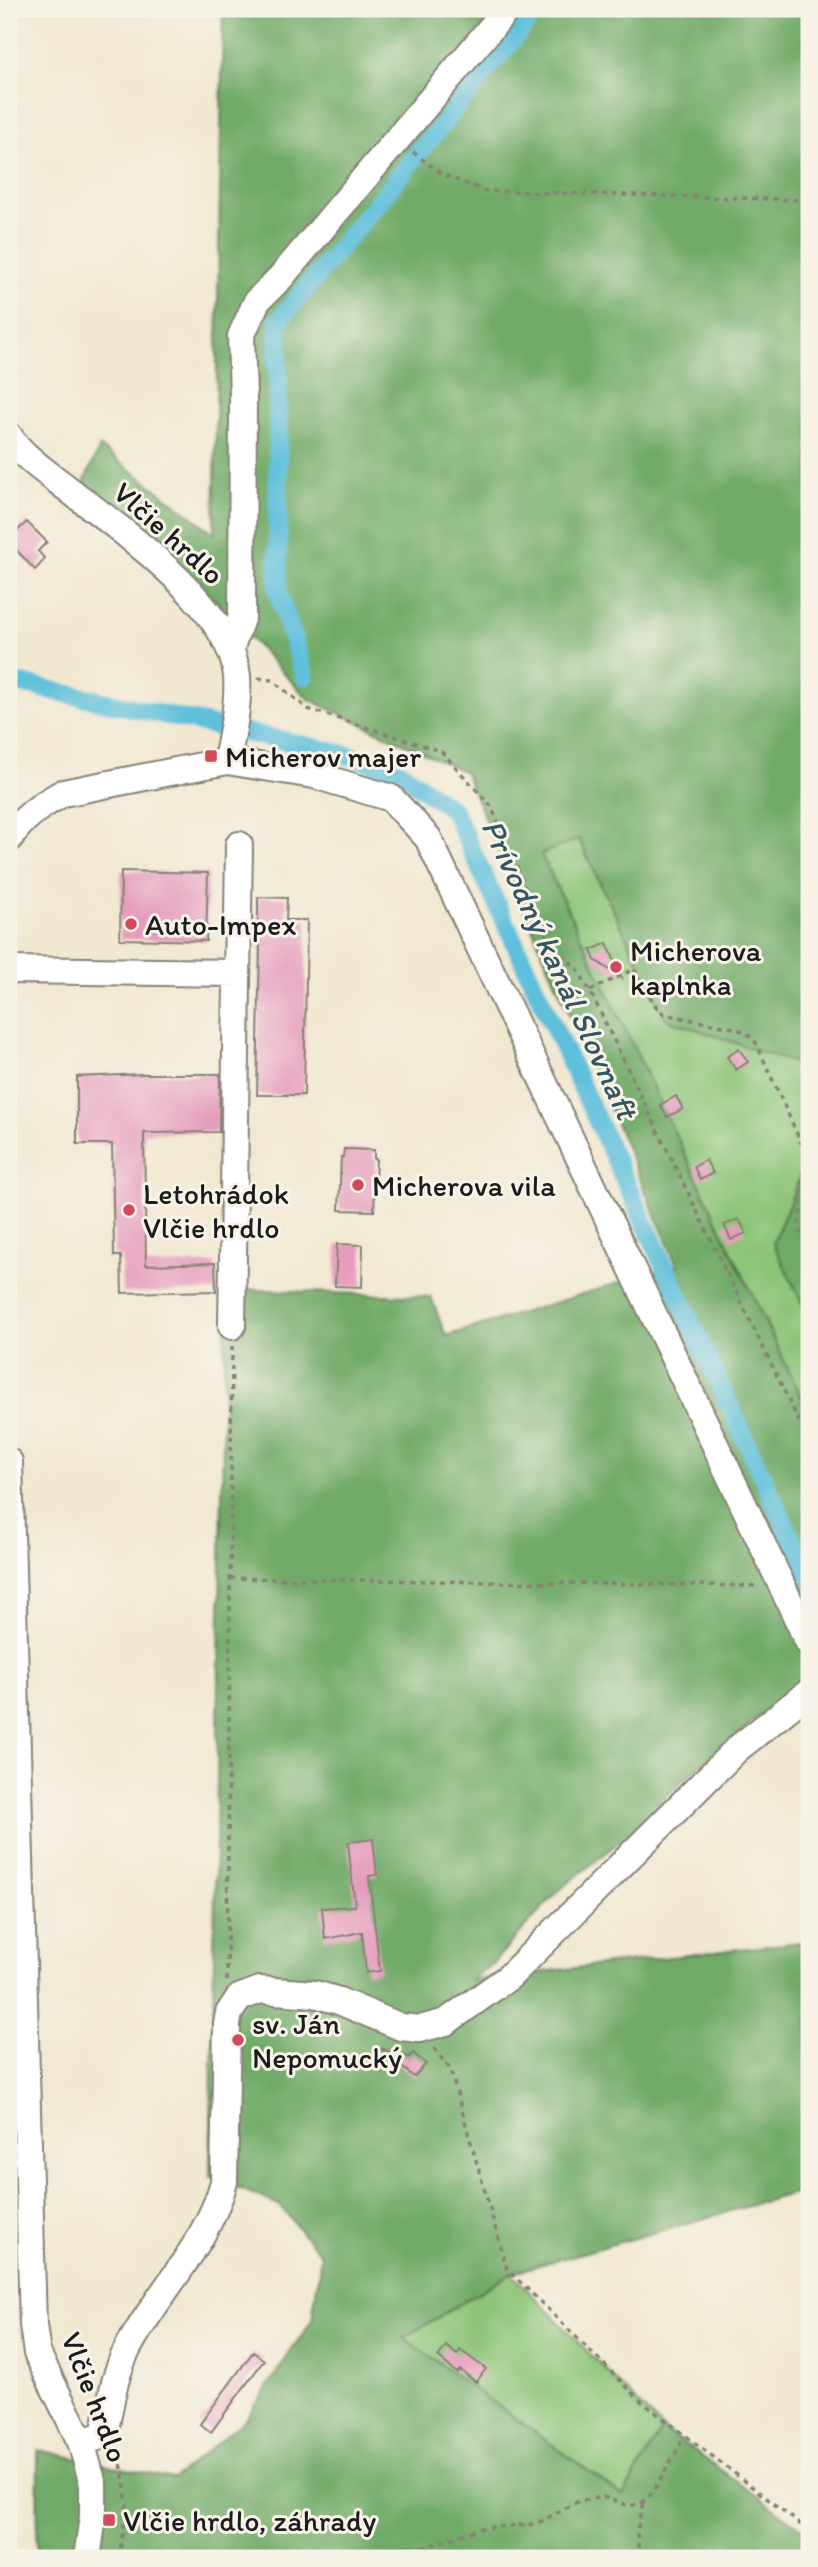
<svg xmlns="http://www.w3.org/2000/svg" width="818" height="2567" font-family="Itim,sans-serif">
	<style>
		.green { fill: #8cc478; stroke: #54704a; stroke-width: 2 }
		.forest { fill: #71aa68; stroke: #466342; stroke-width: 2 }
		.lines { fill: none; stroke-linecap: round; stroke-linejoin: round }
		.canal { stroke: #5ec0dc; stroke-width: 19 }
		.building { fill: #e69cbd }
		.minor-casing { stroke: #868276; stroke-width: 30 }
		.path { stroke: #868276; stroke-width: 3.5; stroke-dasharray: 5 5; stroke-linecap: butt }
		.minor { stroke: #fff; stroke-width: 26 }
		.poi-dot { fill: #d1495b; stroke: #f7f3e8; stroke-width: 2.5 }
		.labels { text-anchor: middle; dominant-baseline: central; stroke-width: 6; stroke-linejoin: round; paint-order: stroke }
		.street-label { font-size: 30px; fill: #1c1c1c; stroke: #f7f3e8 }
		.poi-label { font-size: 30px; fill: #1c1c1c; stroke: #f7f3e8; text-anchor: start }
		.water-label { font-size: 32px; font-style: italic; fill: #33555f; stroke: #f7f3e8 }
	</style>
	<rect width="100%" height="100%" fill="#f7f3e8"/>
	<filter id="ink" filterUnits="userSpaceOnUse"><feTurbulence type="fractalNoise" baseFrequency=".0143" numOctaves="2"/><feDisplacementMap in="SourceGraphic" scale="14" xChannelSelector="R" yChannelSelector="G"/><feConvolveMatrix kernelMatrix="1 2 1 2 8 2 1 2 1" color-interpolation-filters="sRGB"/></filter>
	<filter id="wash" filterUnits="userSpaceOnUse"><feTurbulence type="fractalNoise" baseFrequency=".00686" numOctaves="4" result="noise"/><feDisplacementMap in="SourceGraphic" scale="28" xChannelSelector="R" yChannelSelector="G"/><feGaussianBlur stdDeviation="1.57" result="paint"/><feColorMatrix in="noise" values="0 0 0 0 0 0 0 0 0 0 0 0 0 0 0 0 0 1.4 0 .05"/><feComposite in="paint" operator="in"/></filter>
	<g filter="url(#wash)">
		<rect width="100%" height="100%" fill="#f1e8d1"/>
		<path class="green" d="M578,838L666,1019L809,1068V1109L798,1117L809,1137V1157L773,1243L809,1317V1413L541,854Z
			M511,2273L662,2428L623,2496L404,2338Z"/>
		<path class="forest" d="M223,9H809V1068L666,1019L579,839L541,854L809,1413V1676L681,1782L624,1838L557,1892L493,1963L471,1980L809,1941V2189L511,2273L404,2338L623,2496L662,2428L809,2533V2558H37L38,2450L173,2479L245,2420L312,2320L321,2255L279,2205L210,2176L225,1326L239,1289L431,1297L446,1336L677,1265L465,772L308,699L198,583L83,484L100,447L214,533Z
			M809,1157V1317L773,1243Z"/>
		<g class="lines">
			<path class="canal" d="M305,676L278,592V322L538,9
				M9,681L348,755L400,772L453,810L809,1577"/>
		</g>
		<g id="blocks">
			<path class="building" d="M9,520L18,530L27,522L47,542L38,551L45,559L35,570L9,542Z
				M121,871L208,873L206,941L120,939Z
				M258,897L287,898L286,920H307L304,1095H257L260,942H258Z
				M607,943L622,978L595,960L591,950Z
				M739,1049L748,1062L736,1070L727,1057Z
				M144,1074H220L219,1132L144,1133L146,1265L215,1263L216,1291L122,1293L121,1256H114L112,1144H77V1077Z
				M676,1096L683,1109L667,1117L660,1105Z
				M344,1149L374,1150V1159H376L374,1211L339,1210L341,1157H343Z
				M706,1160L713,1173L700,1180L694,1167Z
				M739,1219L746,1233L731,1240L724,1225Z
				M337,1244L363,1245L362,1287L335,1286Z
				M373,1839L377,1875L369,1876L380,1971L366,1973L362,1932L325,1939L322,1908L355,1906L348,1842Z
				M380,2048L409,2057L413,2053L426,2064L414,2077Z
				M446,2346L457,2355L460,2350L486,2369L476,2382L460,2370L457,2373L438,2357Z
				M253,2352L264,2360L211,2432L200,2424Z"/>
		</g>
	</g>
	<g filter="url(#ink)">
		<use href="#blocks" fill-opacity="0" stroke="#868276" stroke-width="2"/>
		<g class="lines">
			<g class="minor-casing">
				<path id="minor" d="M9,436C23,458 56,479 77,496C127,534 232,610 237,676C239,705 232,733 227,761L63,793C41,805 22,818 9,839
					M231,647L242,616L243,397L241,336L257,301L281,277L507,9
					M227,761L314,775L391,798L428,838L809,1643
					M9,970L237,973
					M232,1326L239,845
					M9,1462L33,2325L37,2353L81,2442L93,2484V2517L87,2558
					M81,2442L104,2435C110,2406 114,2374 128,2348C158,2292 207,2245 224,2182L227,2024L229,2013L239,1998L260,1990L315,1994L339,2001L401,2027L420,2029L446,2022L509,1977L737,1749L809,1692"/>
			</g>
			<path class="path" d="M413,152L443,175L485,191L809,200
				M258,678L272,680L308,709L441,751L491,806L541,925L552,944L578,970L590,991L809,1442
				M590,991L634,969L658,1010L664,1014L737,1029L747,1033L756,1043L803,1147L804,1164L799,1226L809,1262
				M230,1578L760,1586
				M227,1981L232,1345
				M434,2048L450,2069L507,2269L641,2401L809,2531
				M119,2558L127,2503L119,2448
				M394,2558L482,2528L536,2524L579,2501L603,2497L630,2506L643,2502L653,2492L685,2436
				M639,2558L637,2532L643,2502"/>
			<use href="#minor" class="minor"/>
		</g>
	</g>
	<g class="poi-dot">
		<rect x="204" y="749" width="14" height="14" rx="3.5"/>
		<circle cx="131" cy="924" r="7"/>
		<circle cx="616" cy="967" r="7"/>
		<circle cx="358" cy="1185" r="7"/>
		<circle cx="129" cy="1210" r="7"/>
		<circle cx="238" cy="2040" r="7"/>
		<rect x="102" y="2513" width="14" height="14" rx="3.5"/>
	</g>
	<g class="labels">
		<g class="street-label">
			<text transform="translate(169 533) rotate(42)">Vlčie hrdlo</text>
			<text transform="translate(95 2397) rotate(69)">Vlčie hrdlo</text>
		</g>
		<g class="poi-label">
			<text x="225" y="756">Micherov majer</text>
			<text x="145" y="924">Auto-Impex</text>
			<text x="630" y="950">Micherova<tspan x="630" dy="34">kaplnka</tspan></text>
			<text x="372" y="1185">Micherova vila</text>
			<text x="143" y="1193">Letohrádok<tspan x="143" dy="34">Vlčie hrdlo</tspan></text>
			<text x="252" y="2023">sv. Ján<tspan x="252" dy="34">Nepomucký</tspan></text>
			<text x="123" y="2520">Vlčie hrdlo, záhrady</text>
		</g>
		<g class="water-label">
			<text transform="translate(560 969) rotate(65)">Prívodný kanál Slovnaft</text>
		</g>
	</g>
	<rect width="818" height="2567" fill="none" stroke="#f7f3e8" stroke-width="35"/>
</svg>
